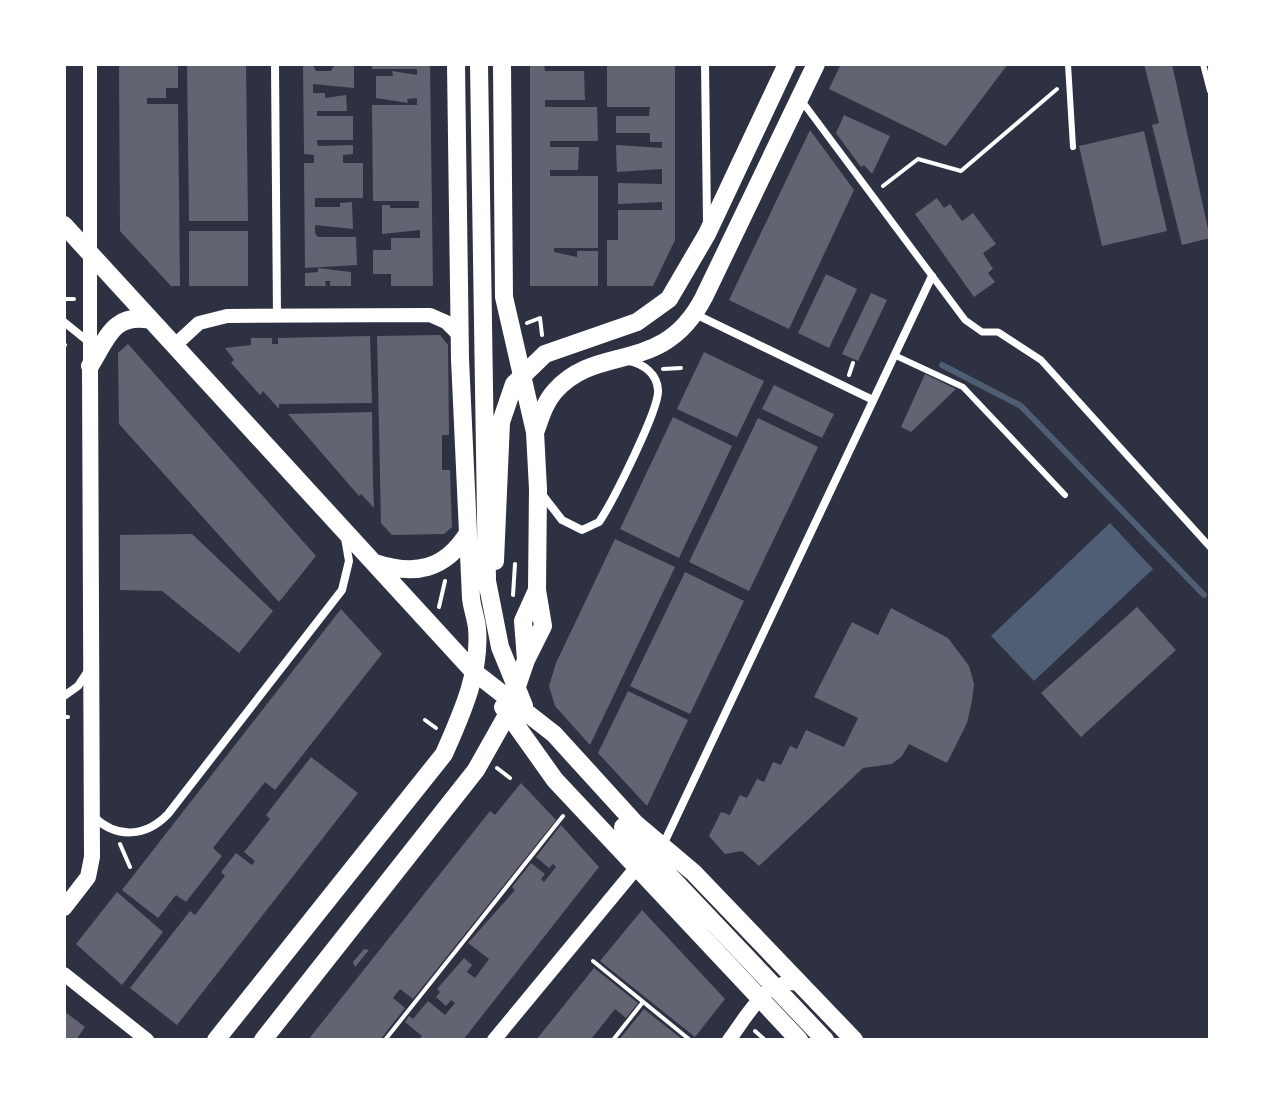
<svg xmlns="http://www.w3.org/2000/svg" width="1274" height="1104" font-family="Inter,sans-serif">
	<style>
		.water { fill: #4f5d75 }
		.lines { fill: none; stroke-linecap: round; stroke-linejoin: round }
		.stream { stroke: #4f5d75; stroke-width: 6 }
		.building { fill: #626471 }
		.path { stroke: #fff; stroke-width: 4 }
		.service { stroke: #fff; stroke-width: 6 }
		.pedestrian { stroke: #fff; stroke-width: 7 }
		.minor { stroke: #fff; stroke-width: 8 }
		.tertiary { stroke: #fff; stroke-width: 14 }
		.secondary { stroke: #fff; stroke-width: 16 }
		.primary { stroke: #fff; stroke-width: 18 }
	</style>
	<rect width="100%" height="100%" fill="#2d3142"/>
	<path class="water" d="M1110,523L1153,569L1034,681L991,636Z"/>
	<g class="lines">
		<path class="stream" d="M942,365L1021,406L1204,595"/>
	</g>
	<path class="building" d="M119,64H178V88H166V98H147V104H178L180,286H171L120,231Z
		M187,64H246L248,221H189Z
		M303,64H312L316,71H331L335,64H354V88L313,84V93H325V98L346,95L347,111H317V116H353V140H317L318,146L353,145V154L343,155V163H363V198H315V207H340V203L352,202L353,229L315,225V233L318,237H356L357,265L305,268L304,163H314V155L304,154Z
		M372,64H430L433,286H391V274H373V250H391V238H420V230L382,234V205H390V208H419V201H373L372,105H417V98L407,99L408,103L376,98V76H393L392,71L417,75V69H372Z
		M530,64H544L545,71H584L585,100H545V107H597L598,141H550V147H579L578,170H550V176H598V248H554V252L577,257V251H598V286H530Z
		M607,64H675V240L653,286H607V240H618V210H662V202L618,204V183L662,184V169L617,172L616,145L662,148V142H650V133H616V116H649L650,107H607Z
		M841,64H1008L946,146L829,89Z
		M1144,64H1172L1210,238L1182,245L1152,125L1159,123Z
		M844,115L890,136L872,174L864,165L861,167L836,133Z
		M810,130L854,190L789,329L729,300Z
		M1144,131L1167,231L1102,246L1079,146Z
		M937,198L944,208L950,204L962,221L973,213L996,244L983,253L993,269L988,273L995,282L974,297L915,214Z
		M189,231H248V286H189Z
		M318,268L351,272V286H330V281H325L326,286H305V273L318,272Z
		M826,274L857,289L829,348L798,333Z
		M871,293L887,300L858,361L842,354Z
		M440,335L448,345L449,435H442V470H450L452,527L444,534L392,535L381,523L377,336Z
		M370,336L372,403L279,404V409L263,391L260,395L231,363L234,360L225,348L251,345V338H272V344H278V338Z
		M128,344L316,556L279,602L119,424L118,353Z
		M704,352L764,381L737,437L677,409Z
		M925,374L956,389L911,432L901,427Z
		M774,385L834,414L822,438L762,409Z
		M372,412L373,483L374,508L361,494L359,496L288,414Z
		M673,417L732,446L679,558L620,529Z
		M758,418L818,447L749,591L689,562Z
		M192,534L273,611L239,653L162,591L120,590V535Z
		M615,539L675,567L590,745L555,706L549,686L556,663Z
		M685,572L744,601L690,714L630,686Z
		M1137,607L1176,650L1081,737L1041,693Z
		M891,608L948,638L969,666L974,684L972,701L967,723L947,763L909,744L902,756L892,764L863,768L759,866L742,851L725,854L709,836L721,812L730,815L740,795L747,798L757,779L764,782L773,762L781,765L790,746L797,749L806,730L844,747L858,718L814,697L852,622L878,635Z
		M341,609L382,654L275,790L265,782L213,848L222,856L186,902L176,895L158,918L122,890Z
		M628,691L688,720L647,806L598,753Z
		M311,757L358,793L177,1025L130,988L190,911L195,915L225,876L221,872L236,853L252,865L255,861L244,852L270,819L266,815Z
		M521,783L556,820L413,999L400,989L393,998L405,1008L380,1040H308L490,811L495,815Z
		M561,825L599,867L463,1040H418L422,1036L405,1022L409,1016L413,1019L428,1001L445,1015L455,1003L451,1000L446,1006L436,997L440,992L437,989L464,958L472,965L467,972L475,978L489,959L468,943L515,890L512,887L531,863L545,874L541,879L544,882L556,867L553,864L549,868L536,857Z
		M117,892L163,932L122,985L76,944Z
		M642,910L725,999L695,1037L600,961Z
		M364,949L369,950L355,967L353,962Z
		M594,968L638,1003L626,1018L615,1009L592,1038L595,1040H536Z
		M644,1009L664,1025L683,1040H619Z
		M64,1011L85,1027L76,1040H64Z"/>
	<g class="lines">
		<path class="path" d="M883,186L918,159L961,171L1057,89
			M64,299H74
			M527,323L540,318L542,335
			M64,344L65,345
			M663,369L681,368
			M849,375L853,363
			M513,595L515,564
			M439,607L445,581
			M64,717H68
			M425,720L436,728
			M497,768L510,778
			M120,844L130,867
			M593,961L690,1040
			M755,1031L765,1040
			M385,1040L563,816
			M613,1040L643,1002"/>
		<path class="service" d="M1068,64L1073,147
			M1203,64L1210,91
			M894,355L963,387L1065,495"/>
		<path class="pedestrian" d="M801,100L965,320L982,332H998L1041,360L1210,547"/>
		<path class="minor" d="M275,64L277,316
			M705,64L707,221
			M695,314L873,400
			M64,322L90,343
			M541,493L562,520L582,530L599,522C612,503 660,408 658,390C657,374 644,364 629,361
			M64,696L78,686L88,671
			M94,817C117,839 146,837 168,814L342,590L349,561L345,538
			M663,845L932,276"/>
		<path class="tertiary" d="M174,346L199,323L227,316L430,315L446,322L460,336
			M90,364V64
			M64,974L147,1040
			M494,1040L637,867
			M729,1040C746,1018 770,970 803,986"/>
		<path class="secondary" d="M64,908L88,877L92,857L90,366"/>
		<path class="primary" d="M479,64L487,581L500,647L524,706
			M64,225L473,671L554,734L635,823L693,872L854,1040
			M90,366C107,339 113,312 151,320
			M536,430C541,416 545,402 555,391C598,342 663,377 704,297L816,64
			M495,561L501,422L514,384L545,354L637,322L669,299L707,234L787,64
			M375,563C415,576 445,570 468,533
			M526,660L543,626L537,590
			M503,707L555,780L799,1040
			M623,827L825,1040
			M216,1040L444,754C461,715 481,673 477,628C476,618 472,608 471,598L460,359L456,64
			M263,1040L476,770L507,715L526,660L523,621L537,590L538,489L535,432L504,297L502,64"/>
	</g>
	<rect width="1274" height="1104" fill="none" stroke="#ffffff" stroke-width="132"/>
</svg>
